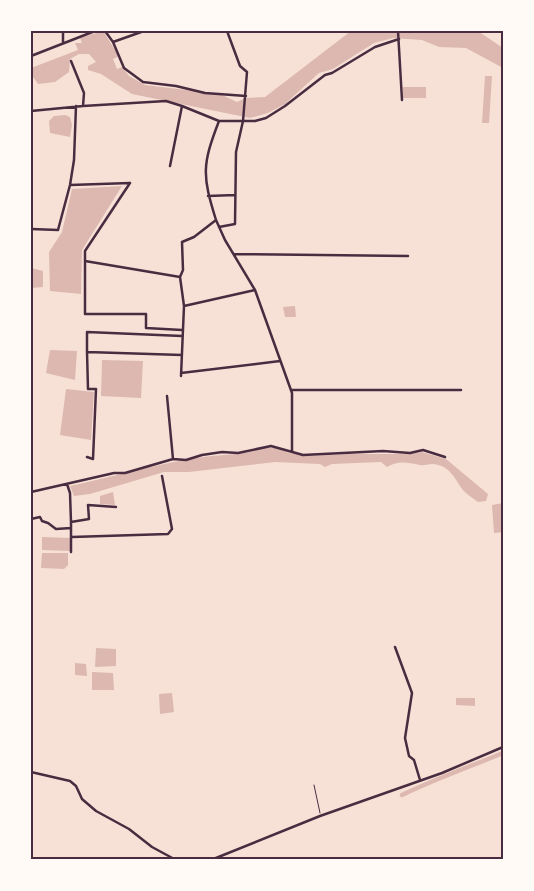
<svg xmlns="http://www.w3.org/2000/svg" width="534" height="891" font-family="'PT Serif',serif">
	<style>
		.water { fill: #dcb8b0 }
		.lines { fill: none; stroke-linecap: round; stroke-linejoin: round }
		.canal { stroke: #dcb8b0; stroke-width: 4.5 }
		.path { stroke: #4a2c40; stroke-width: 1 }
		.minor { stroke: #4a2c40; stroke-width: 2.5 }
		.neatline { fill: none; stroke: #4a2c40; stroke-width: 2 }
	</style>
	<rect width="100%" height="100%" fill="#f7e1d7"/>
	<path class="water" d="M103,31L119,56L113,59L117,69L122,67L129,76L145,85L220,94L237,102L246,98L265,97L351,31H478L503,48V68L466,48L439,47L422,40L393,38L374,43L333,69L319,73L285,104L268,113L250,118L132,94L101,74L88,70V66L96,62L89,54H79L70,59L69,72L55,82L38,84L31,74V68L78,50L75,43H82L80,38Z
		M485,76H492L489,123H482Z
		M403,87H426V98H403Z
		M65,115L70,117L72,125L70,137L50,133L49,121L54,116Z
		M122,186L82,250L81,294L50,291L49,252L62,232L72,189Z
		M31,268L43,271V287L31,288Z
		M295,306L296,317H285L283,307Z
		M50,350L77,351L75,380L46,373Z
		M102,360L143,361L141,398L101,396Z
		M66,389L94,392L91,440L60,435Z
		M264,448H276L289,453L307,456L349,454H409L422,452L446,459L488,494L486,501L478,502C473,498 466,494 463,490C454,478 450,465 432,464C428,464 424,466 420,465C407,463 400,460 387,467L381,462L332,464L325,467L320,464L275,462L189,472H164L90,494L74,496L70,486C112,477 153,465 196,458C219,454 242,456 264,448Z
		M113,492L115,505L100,504V496Z
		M503,503V532L494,533L492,505Z
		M42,537L71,538L70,551L42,550Z
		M42,553H68V565L64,569L41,568Z
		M96,648L116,649V666L95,667Z
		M75,663L86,664L87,676L75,675Z
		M92,672L113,673L114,690H92Z
		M172,693L174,712L160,714L159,694Z
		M456,698H475V706L456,705Z"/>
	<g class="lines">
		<path class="canal" d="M402,795C435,779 469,767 503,753"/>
		<path class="path" d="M314,785L320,813"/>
		<path class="minor" d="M105,31L113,42L124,68L143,82L176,86L205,93L246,96
			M398,31L402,100
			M63,42V31
			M113,42L144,31
			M31,56L95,31
			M83,106L166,101L182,106L170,166
			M182,106L219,121H255L266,118L285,106L325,75L332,73L375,47L399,39
			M31,111L83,106L84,93L71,61
			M70,185L130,183
			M208,196L235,195
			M216,220C202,175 202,165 219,121
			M219,227L235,224L236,152L243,121L247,72L240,66L227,31
			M31,229L58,230L70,185L74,160L76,106
			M234,254L408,256
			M85,261V251L130,183
			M180,277L85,261V314H146V328L182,330
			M184,306L255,290L292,393V451
			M87,352L88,389H96L93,459L87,457
			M182,355L87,352V332L182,336
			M181,373L280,361
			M181,376L184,306L180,277L183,270L182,242L194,237L216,220L225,240L255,290
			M291,390H461
			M167,396L173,459
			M67,484L70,493L71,522L89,519L88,505L116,507
			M31,492L114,473H125L173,459L186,460L202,455L222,452L238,453L271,446L303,455L383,451L410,453L423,450L445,457
			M31,519L40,517L42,521L48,523L56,529L71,528
			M72,537L168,534L172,529L162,476
			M71,552V522
			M395,647L412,693L405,738L409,756L414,760L420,780
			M31,772L70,781L76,786L82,799L96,811L129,829L152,847L176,860
			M211,860L320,816L442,773L503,747"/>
	</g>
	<rect width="534" height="891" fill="none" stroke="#fffaf5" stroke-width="65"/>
	<rect x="32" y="32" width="470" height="826" class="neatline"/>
</svg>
